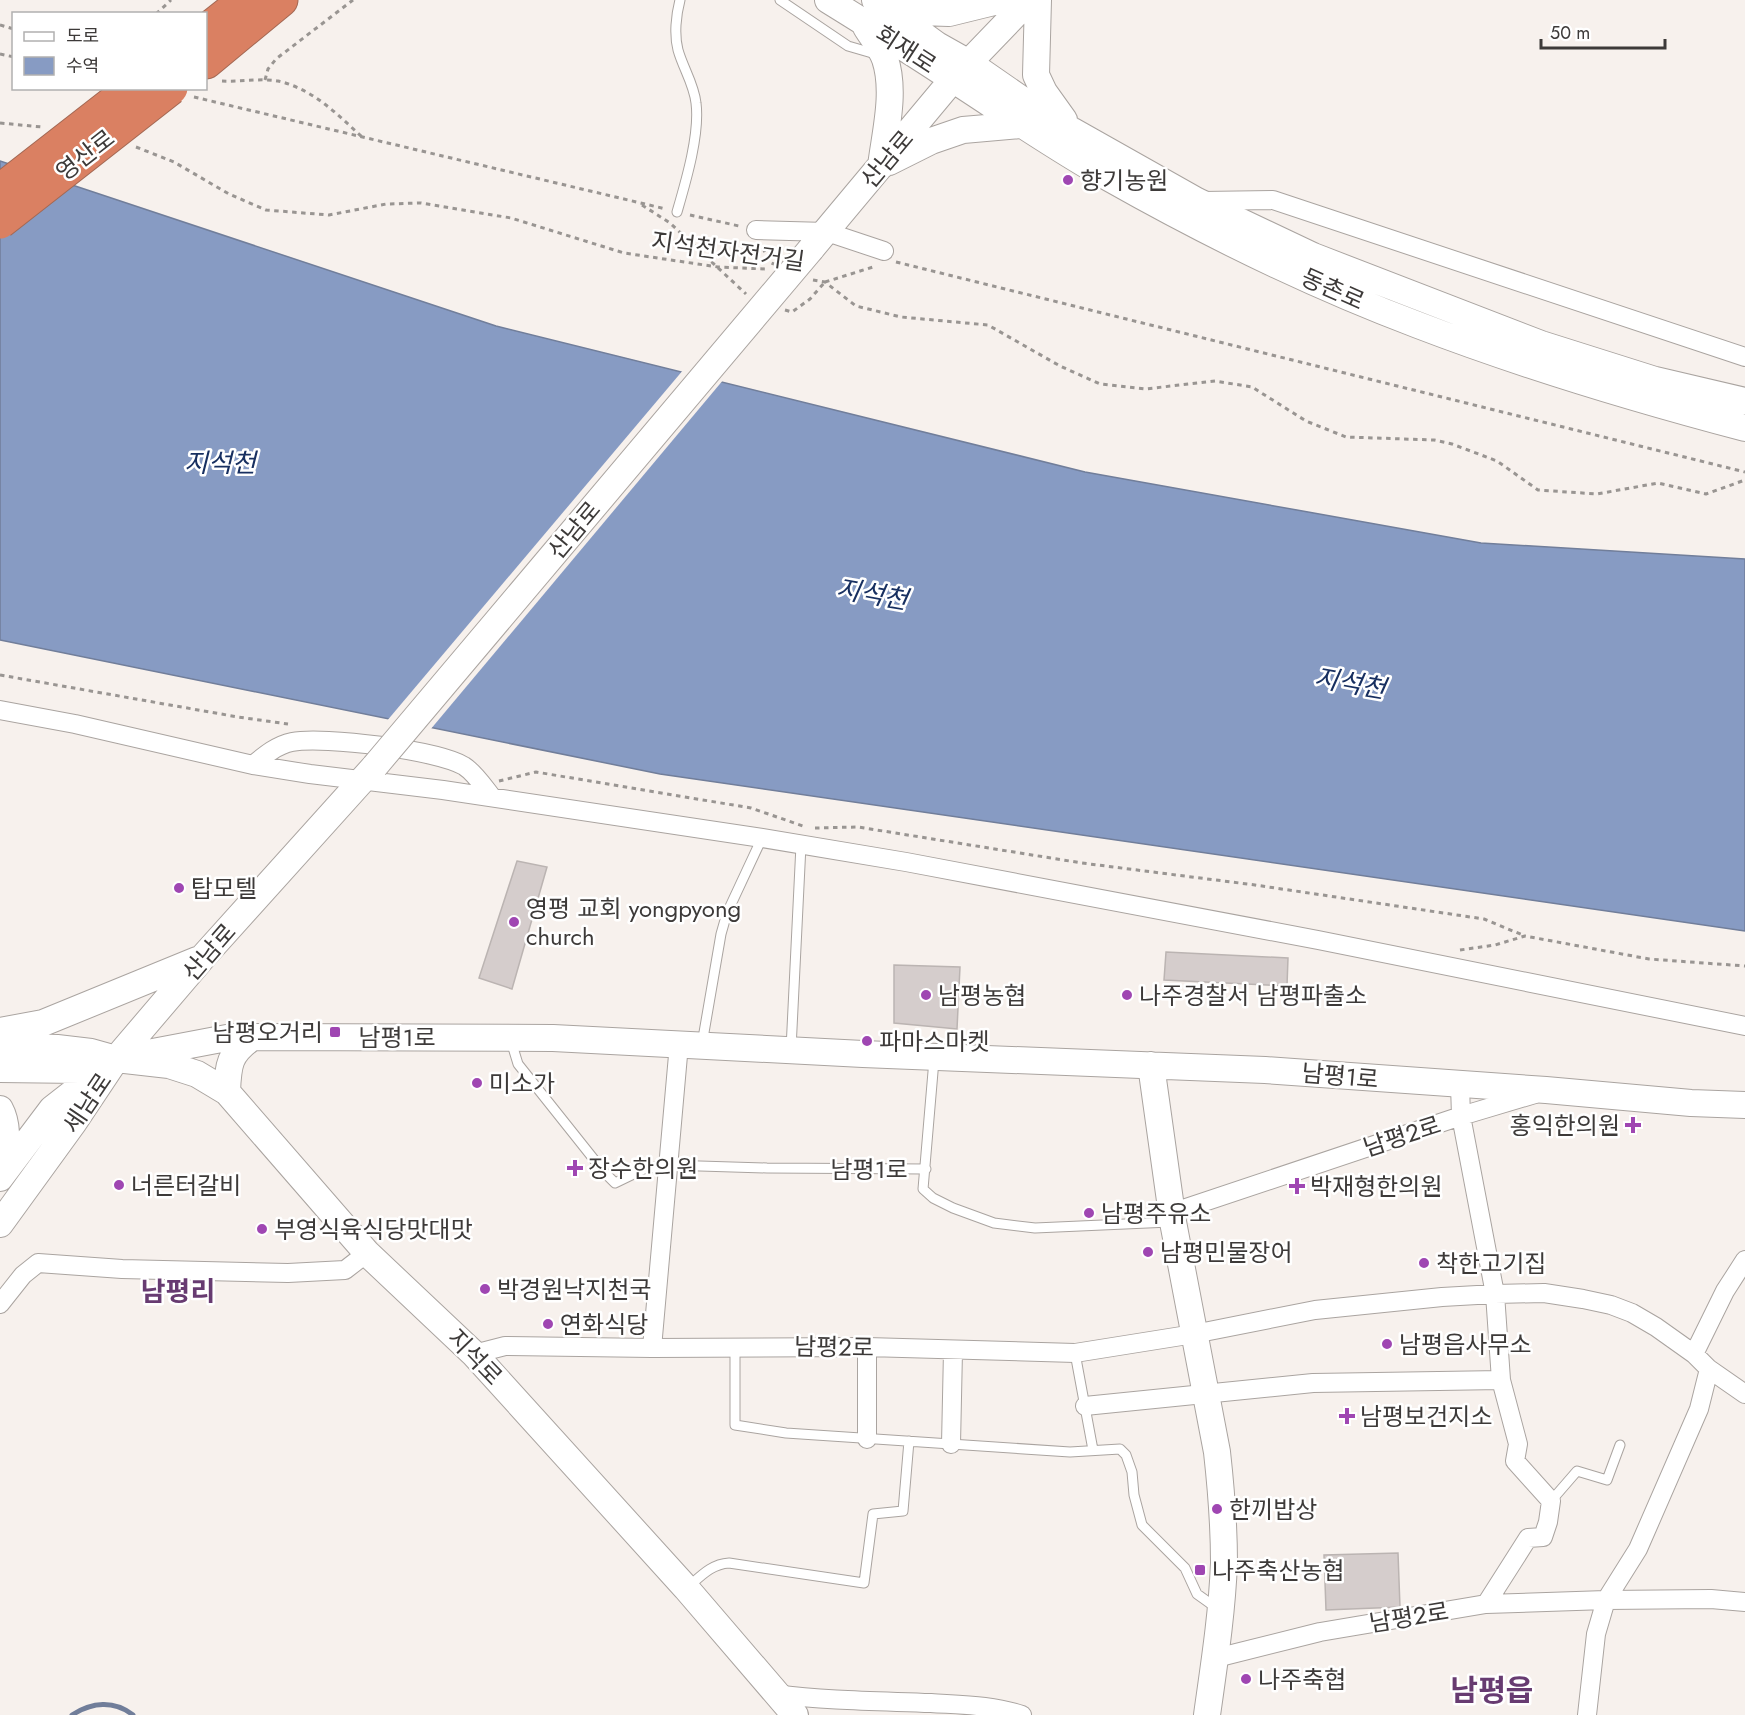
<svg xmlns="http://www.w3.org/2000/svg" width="1745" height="1715" font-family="Jost,'Noto Sans KR',sans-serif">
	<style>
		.water { fill: #879bc3; stroke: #717e9a; stroke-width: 1.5 }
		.pier { fill: #f7f1ed }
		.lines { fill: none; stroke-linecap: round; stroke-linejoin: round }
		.stream { stroke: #717e9a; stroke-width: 5 }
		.building { fill: #d5cdcc; stroke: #bbb4b2; stroke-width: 1.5 }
		.lane-casing { stroke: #aaa4a0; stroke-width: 11 }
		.street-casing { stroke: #aaa4a0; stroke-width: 20 }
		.secondary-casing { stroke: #aaa4a0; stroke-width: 28 }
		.highway-casing { stroke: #a36854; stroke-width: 35 }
		.path { stroke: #999592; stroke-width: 3; stroke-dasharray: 4.5 4.5; stroke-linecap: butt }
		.lane { stroke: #fff; stroke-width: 9 }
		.street { stroke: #fff; stroke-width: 18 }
		.secondary { stroke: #fff; stroke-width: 26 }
		.highway { stroke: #da8062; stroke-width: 33 }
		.secondary-bridge-casing { stroke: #aaa4a0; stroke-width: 28; stroke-linecap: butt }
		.highway-bridge-casing { stroke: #a36854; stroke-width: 35; stroke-linecap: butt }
		.secondary-bridge { stroke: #fff; stroke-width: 26 }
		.highway-bridge { stroke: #da8062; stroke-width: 33 }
		.poi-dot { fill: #9f46b2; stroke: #fff; stroke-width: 2 }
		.labels { text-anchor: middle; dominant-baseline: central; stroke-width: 5; stroke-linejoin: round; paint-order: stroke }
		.street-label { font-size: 24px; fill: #3d3a39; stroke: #fff }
		.poi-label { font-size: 24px; fill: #3d3a39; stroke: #fff; text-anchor: start }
		.water-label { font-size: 26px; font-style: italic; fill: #172f60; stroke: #fff }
		.quarter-label { font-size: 27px; font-weight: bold; fill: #673b71; stroke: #fff }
		.district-label { font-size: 30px; font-weight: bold; fill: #673b71; stroke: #fff }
	</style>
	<rect width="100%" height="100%" fill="#f7f1ed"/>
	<path class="water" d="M0,161L496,326L1085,472L1481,543L1745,559V931L660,774L0,640Z"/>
	<path class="pier" d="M684,369L724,379L430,730L386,722Z"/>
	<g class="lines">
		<path class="stream" d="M72,1715C92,1702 114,1700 133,1715"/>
	</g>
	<path class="building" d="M517,861L547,867L512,989L479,978Z
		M1166,952L1288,958L1287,986L1164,980Z
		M894,965L960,967L957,1029L894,1023Z
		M1398,1553L1400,1607L1326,1610L1324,1555Z"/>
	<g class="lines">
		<g class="lane-casing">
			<path id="lane" d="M780,0L848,46L879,55
				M677,212C686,181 700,134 696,103C694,84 683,68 678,50C674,35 676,15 680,0
				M511,1041L518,1064L604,1172L615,1183L644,1169L668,1165L767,1168L926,1169
				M702,1044L721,934L727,913L762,838
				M791,1049L801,845
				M934,1060L923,1189L933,1198L953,1208L994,1223L1035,1228L1170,1222
				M735,1347V1425L786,1433L1070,1452L1120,1449L1126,1455L1132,1472L1134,1495L1142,1525L1185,1568L1197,1594L1218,1609
				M1075,1353L1093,1450
				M1551,1501L1577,1471L1607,1480L1620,1445
				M687,1588C700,1577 711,1564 729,1563L864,1583L873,1514L903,1511L909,1441"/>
		</g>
		<g class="street-casing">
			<path id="street" d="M1202,201L1273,200L1745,357
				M756,230L827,232L884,251
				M0,710L75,724L253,765L310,774L443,790L762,838L906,862L1318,940L1745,1026
				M253,765C265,755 277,745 292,742C324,736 437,750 464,766C475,773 484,787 492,797
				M1171,1213L1461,1116L1535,1094
				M0,1304L23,1275L38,1263L122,1269L288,1273L345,1270L367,1253
				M652,1348L679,1044
				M474,1354L505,1346L652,1348L867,1347L1075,1353L1194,1334L1315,1310L1442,1297L1495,1294L1544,1293L1583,1299L1611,1305L1632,1313L1656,1327L1694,1354L1709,1369L1745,1394
				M1694,1354L1725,1291L1745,1260
				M1085,1406L1313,1383L1501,1380L1495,1294L1461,1116L1460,1085
				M867,1439V1347
				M951,1444L953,1351
				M1486,1604L1528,1538L1543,1537L1548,1522L1551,1501L1515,1461L1518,1444L1501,1380
				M1216,1658L1320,1632L1486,1604L1606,1600L1711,1599L1745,1602
				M775,1694C828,1701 878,1701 931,1703C962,1705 993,1705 1022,1715
				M1587,1715L1596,1634L1606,1600L1638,1549L1699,1409L1709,1369"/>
		</g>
		<g class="secondary-casing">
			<path id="secondary" d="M828,0C870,26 912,52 954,80C1005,113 1055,148 1109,178C1208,234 1312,285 1418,325C1525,366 1635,399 1745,428
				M875,0L937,45L969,63L1021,99L1071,130L1197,201L1313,256L1541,344L1655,380L1745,401
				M1038,0L1036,75L1044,92L1064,120
				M891,11L949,13L1002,0
				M866,27C872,37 881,48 885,59C896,92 885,133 881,166
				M889,162L931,141L963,130L1021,125
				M811,249L953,79L1029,0
				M0,1031L43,1023L197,960
				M0,1046L57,1048L91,1052L116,1059L169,1065L197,1074L227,1092L367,1253L474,1354L686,1588L795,1715
				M116,1059L203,957L375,766
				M1151,1065L1173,1222L1217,1452C1221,1488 1224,1526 1224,1563C1222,1614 1214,1665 1207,1715
				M0,1069L80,1070L116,1059L232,1037L553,1038L863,1054L1265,1070L1546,1090L1691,1103L1745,1105
				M227,1092C228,1065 229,1053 253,1037
				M0,1109C10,1127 5,1152 4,1172
				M0,1178L52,1109L116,1059L74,1122L0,1224"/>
		</g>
		<g class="highway-casing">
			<path id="highway" d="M206,31L245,0
				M206,62L281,0"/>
		</g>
		<path class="path" d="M156,14L171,0
			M0,25L14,29
			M0,54L14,57
			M265,80L268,69L276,59L353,0
			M222,81C240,82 262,78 278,81C313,89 337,114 362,137
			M194,97L666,209
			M0,123L42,127
			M136,147L174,162L229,194L266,210L329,215L386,204L421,203L511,218L624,253L718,267L766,269
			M642,205L670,223L746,294
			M690,215L739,226
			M763,248L769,262L774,264
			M896,262L1745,472
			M813,280L825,282L856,306L901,317L988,325L1060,366L1100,384L1145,389L1215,381L1252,387L1306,421L1346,437L1434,440L1452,444L1497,461L1538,490L1597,494L1658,483L1706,494L1745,480
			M825,282L873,267
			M785,310L792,312L810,299L825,282
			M0,675L238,717L288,724
			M499,781L536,772L751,808L803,826
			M815,828L858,827L1082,863L1255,885L1484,919L1525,936
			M1460,950L1495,945L1525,936L1649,959L1745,966"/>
		<use href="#lane" class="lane"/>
		<use href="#street" class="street"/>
		<use href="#secondary" class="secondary"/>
		<use href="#highway" class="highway"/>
		<g class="secondary-bridge-casing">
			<path id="secondary-bridge" d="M375,766L811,249"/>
		</g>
		<g class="highway-bridge-casing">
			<path id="highway-bridge" d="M0,191L132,88
				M0,222L171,88"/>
		</g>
		<use href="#secondary-bridge" class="secondary-bridge"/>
		<use href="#highway-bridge" class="highway-bridge"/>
	</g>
	<g class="poi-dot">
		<circle cx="1068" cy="180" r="6"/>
		<circle cx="179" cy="888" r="6"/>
		<circle cx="514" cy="922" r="6"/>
		<circle cx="926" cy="995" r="6"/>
		<circle cx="1127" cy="995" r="6"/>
		<rect x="329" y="1026" width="12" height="12" rx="3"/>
		<circle cx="867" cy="1041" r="6"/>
		<circle cx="477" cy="1083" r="6"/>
		<path d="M1630 1116h6v6h6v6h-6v6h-6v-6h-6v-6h6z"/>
		<path d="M572 1159h6v6h6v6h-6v6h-6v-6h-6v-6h6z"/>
		<circle cx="119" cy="1185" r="6"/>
		<path d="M1294 1177h6v6h6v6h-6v6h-6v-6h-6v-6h6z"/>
		<circle cx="1089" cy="1213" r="6"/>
		<circle cx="262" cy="1229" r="6"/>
		<circle cx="1148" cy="1252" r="6"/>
		<circle cx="1424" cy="1263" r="6"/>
		<circle cx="485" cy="1289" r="6"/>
		<circle cx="548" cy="1324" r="6"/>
		<circle cx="1387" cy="1344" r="6"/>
		<path d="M1344 1407h6v6h6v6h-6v6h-6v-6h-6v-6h6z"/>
		<circle cx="1217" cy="1509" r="6"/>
		<rect x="1194" y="1564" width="12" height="12" rx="3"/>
		<circle cx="1246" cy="1679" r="6"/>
	</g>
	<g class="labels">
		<g class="street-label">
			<text transform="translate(906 49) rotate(33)">회재로</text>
			<text transform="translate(85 155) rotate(-38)">영산로</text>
			<text transform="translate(887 159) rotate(-50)">산남로</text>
			<text transform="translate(728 251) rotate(8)">지석천자전거길</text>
			<text transform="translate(1333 289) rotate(24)">동촌로</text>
			<text transform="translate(574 530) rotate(-50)">산남로</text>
			<text transform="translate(209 952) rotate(-49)">산남로</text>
			<text x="397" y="1037">남평1로</text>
			<text transform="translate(1340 1076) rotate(5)">남평1로</text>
			<text transform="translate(87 1103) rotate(-56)">세남로</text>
			<text transform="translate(1402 1136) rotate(-18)">남평2로</text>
			<text x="869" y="1169">남평1로</text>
			<text transform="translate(834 1347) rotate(1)">남평2로</text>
			<text transform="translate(475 1357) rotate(46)">지석로</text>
			<text transform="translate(1409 1617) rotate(-9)">남평2로</text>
		</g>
		<g class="poi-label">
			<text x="1080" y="180">향기농원</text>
			<text x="191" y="888">탑모텔</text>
			<text x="526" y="908">영평 교회 yongpyong<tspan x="526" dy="28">church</tspan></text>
			<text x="938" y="995">남평농협</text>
			<text x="1139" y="995">나주경찰서 남평파출소</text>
			<text x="323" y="1032" text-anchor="end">남평오거리</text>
			<text x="879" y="1041">파마스마켓</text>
			<text x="489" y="1083">미소가</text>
			<text x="1620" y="1125" text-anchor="end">홍익한의원</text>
			<text x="588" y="1168">장수한의원</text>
			<text x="131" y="1185">너른터갈비</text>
			<text x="1310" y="1186">박재형한의원</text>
			<text x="1101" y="1213">남평주유소</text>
			<text x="274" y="1229">부영식육식당맛대맛</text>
			<text x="1160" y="1252">남평민물장어</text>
			<text x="1436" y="1263">착한고기집</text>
			<text x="497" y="1289">박경원낙지천국</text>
			<text x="560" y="1324">연화식당</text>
			<text x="1399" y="1344">남평읍사무소</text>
			<text x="1360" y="1416">남평보건지소</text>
			<text x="1229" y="1509">한끼밥상</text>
			<text x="1212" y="1570">나주축산농협</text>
			<text x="1258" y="1679">나주축협</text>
		</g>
		<g class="water-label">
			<text x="220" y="463">지석천</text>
			<text transform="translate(872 594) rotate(10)">지석천</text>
			<text transform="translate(1350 683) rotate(10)">지석천</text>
		</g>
		<g class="quarter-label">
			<text x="178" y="1291">남평리</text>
		</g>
		<g class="district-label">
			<text x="1492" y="1690">남평읍</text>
		</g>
	</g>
	<rect x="12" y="12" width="195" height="78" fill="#ffffff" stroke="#b1b0b0" stroke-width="1.5"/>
	<rect x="24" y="32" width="30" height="9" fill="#ffffff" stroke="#b1b0b0" stroke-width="1.5"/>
	<text x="66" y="42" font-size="18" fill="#3d3a39">도로</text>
	<rect x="24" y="57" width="30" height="18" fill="#879bc3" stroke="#b1b0b0" stroke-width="1.5"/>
	<text x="66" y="72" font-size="18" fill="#3d3a39">수역</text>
	<path d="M1541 39v9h124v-9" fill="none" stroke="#3d3a39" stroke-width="3"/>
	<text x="1550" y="39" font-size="18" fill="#3d3a39" stroke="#ffffff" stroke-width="4.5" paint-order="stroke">50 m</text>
</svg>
